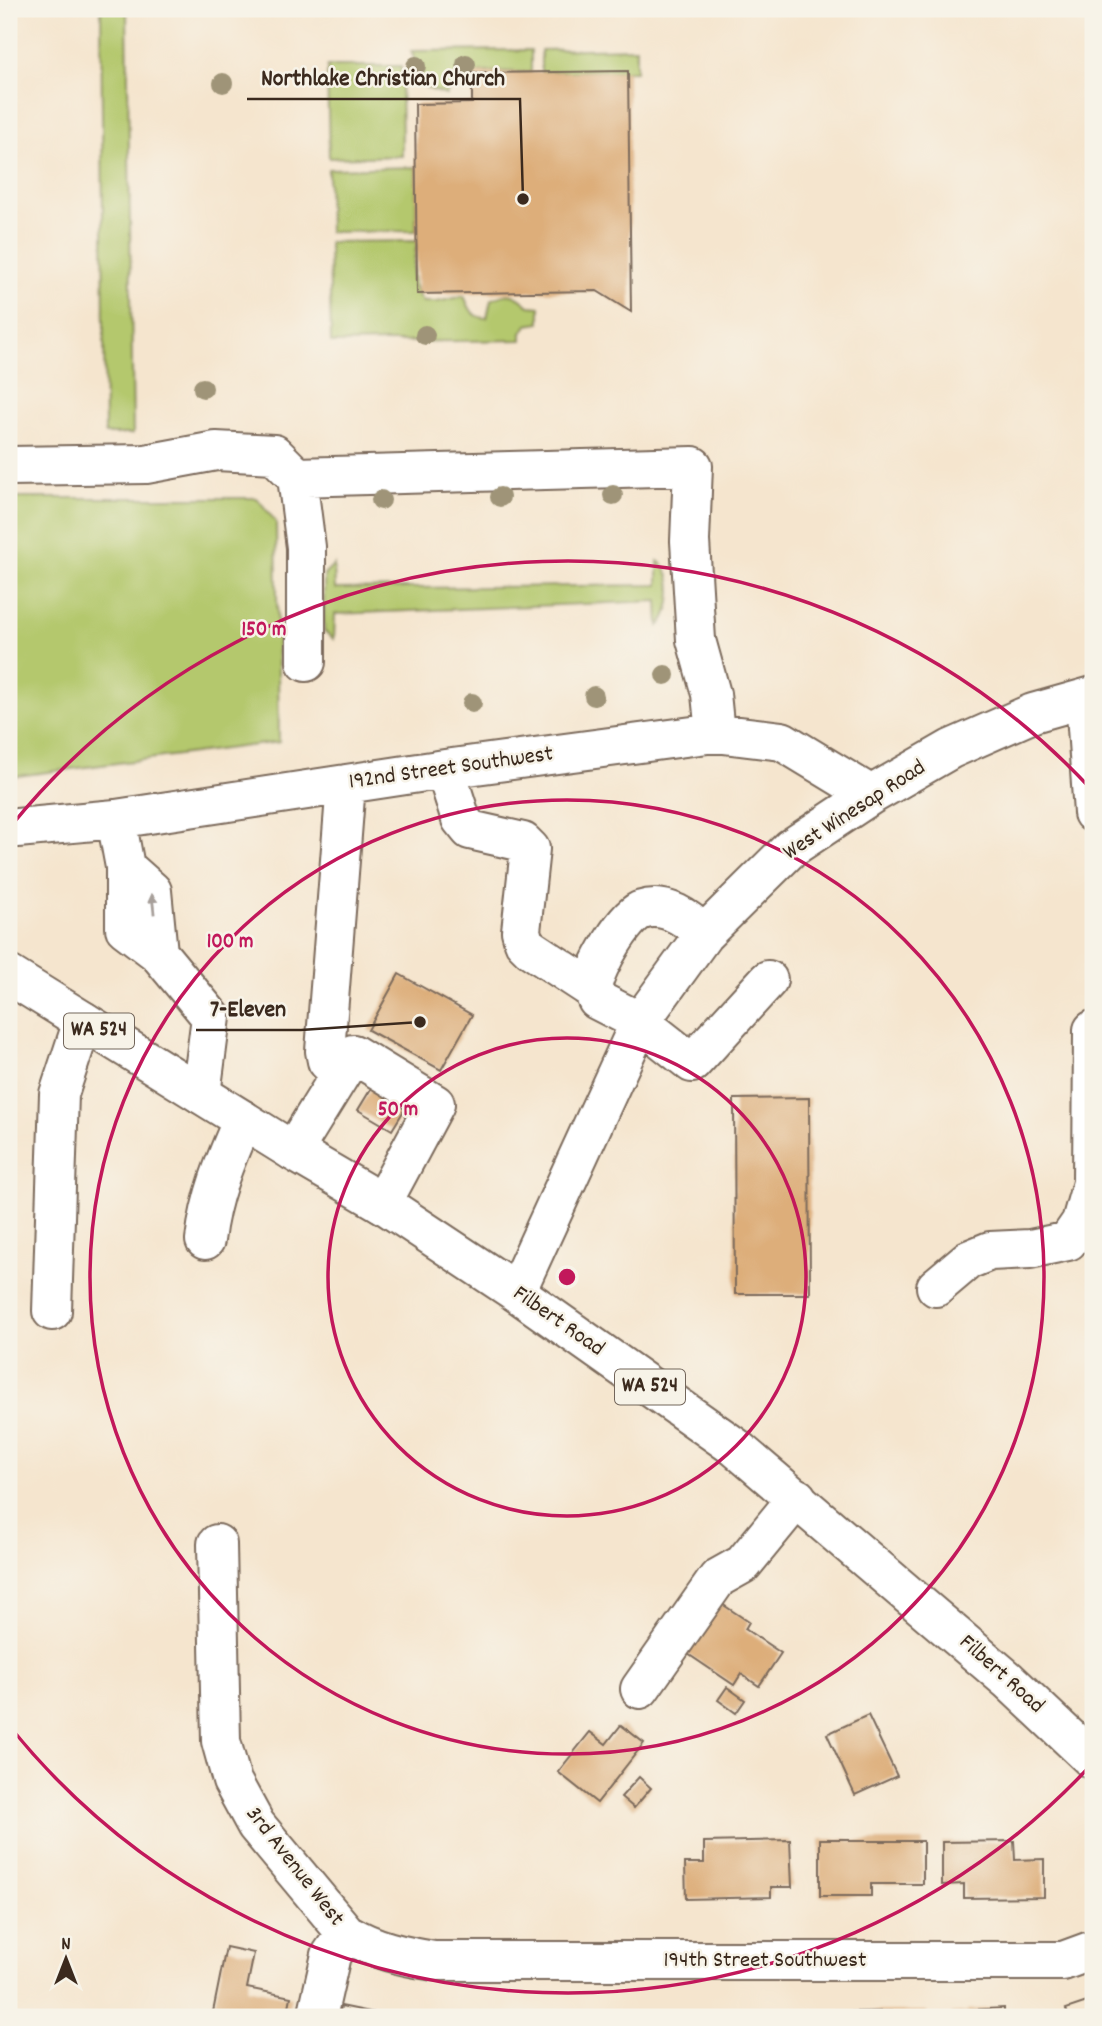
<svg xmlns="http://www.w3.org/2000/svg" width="1102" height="2026" font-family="Dekko,sans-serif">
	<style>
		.green { fill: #b4c86d; stroke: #787946; stroke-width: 2 }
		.building { fill: #ddae7a }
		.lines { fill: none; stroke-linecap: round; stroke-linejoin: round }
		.minor-casing { stroke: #7c6b5c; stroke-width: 42 }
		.major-casing { stroke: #7c6b5c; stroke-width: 42 }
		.minor { stroke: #fff; stroke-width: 38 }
		.major { stroke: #fff; stroke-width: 38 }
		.tree { fill: #9f9478 }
		.oneway { fill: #a79f9a }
		.ring { fill: none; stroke: #c2185b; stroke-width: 3.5 }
		.labels { text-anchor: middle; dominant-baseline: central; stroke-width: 5; stroke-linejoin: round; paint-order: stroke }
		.shield { fill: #f7f3e8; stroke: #73665b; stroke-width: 2 }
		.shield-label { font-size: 21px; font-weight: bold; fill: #3b2a1e }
		.street-label { font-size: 23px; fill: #3b2a1e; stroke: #f7f3e8 }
		.centre { fill: #c2185b; stroke: #f7f3e8; stroke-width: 3.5 }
		.ring-label { font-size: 21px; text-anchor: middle; font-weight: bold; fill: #c2185b; stroke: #f7f3e8; stroke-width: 5; stroke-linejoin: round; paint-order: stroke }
		.leader { fill: none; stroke: #3b2a1e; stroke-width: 2.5 }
		.callout-dot { fill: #3b2a1e; stroke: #f7f3e8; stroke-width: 2.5 }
		.callout-label { font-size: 24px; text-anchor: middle; font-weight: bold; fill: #3b2a1e; stroke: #f7f3e8; stroke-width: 5; stroke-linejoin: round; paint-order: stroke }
	</style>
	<rect width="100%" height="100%" fill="#f7f3e8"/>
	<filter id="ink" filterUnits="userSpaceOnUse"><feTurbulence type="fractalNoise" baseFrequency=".0143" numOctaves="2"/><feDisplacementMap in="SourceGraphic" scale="14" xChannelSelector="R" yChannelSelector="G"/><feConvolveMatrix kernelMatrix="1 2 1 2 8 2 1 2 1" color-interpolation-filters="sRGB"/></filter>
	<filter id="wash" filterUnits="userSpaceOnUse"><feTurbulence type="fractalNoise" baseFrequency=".00686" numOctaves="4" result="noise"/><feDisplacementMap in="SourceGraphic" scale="28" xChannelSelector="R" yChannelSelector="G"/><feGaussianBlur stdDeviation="1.57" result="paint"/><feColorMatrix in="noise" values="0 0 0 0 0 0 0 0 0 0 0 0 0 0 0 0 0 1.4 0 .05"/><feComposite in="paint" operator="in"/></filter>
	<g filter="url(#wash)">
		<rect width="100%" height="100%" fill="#f5e5ce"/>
		<path class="green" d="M101,9H127L133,434H105Z
			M636,48V71L541,72V50Z
			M531,50V72C500,73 463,64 446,95L426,88L411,51Z
			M327,66H401L402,156L329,158Z
			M416,167V231L329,232L328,169Z
			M417,241C414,264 407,283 423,302H437L464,296C470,309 472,318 487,318L491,300C509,291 515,293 529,306L540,307V323L527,325L522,333V340L331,343L329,242Z
			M9,498H257L276,522L279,742L9,777Z
			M658,561C677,572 673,613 659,626L658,601L335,614L334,639L324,631V575L334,565L335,589L658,585Z"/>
		<g id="blocks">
			<path class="building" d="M628,71L631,312L597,291L417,294L415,104L472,103V73Z
				M399,974L472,1015L441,1070L368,1030Z
				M375,1082L409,1102L392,1130L358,1110Z
				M809,1098L810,1294H735L734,1099Z
				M716,1600L749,1622L745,1629L781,1653L759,1686L741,1674L734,1685L682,1650Z
				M727,1687L745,1700L736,1713L718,1700Z
				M868,1715L897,1776L855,1795L827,1734Z
				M621,1725L644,1743L597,1803L558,1772L590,1732L606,1744Z
				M639,1777L651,1788L634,1808L621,1797Z
				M820,1839H849V1841H923V1884H871V1896H820Z
				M790,1840L792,1887H771V1897L686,1899L685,1863H704V1842Z
				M1014,1841L1015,1860L1044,1859V1897L964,1898V1884L942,1885V1842Z
				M226,1947L254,1953L247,1988L291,1997L287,2017H212Z
				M1093,2000V2017H1069L1066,2009Z
				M341,2006L390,2016V2017H339Z
				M1004,2008V2017H951V2014L967,2013V2010Z
				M926,2011V2017H840V2012Z"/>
		</g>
	</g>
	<g filter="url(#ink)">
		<use href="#blocks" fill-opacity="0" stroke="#7c6b5c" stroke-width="2"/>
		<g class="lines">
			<g class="minor-casing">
				<path id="minor" d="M9,466L146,464L216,451L274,454L297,477L306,547V662
					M297,477L693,466L690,541L696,640L711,694L715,733
					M1085,699L1093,813
					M445,769L461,819L470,830L523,842L530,849L521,931L524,942L531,949L592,989
					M116,819L125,867V928L158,953L211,1017L201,1094
					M17,828L116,819L445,769L715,733L782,741L871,795
					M125,867L152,891L158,953
					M704,934C688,919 666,902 642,910C625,915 595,968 593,985C592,991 595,995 597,1000L640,1022L692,1063L768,980
					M340,1074L327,1061L325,1051L346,784
					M293,1151L353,1054L435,1104L382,1203
					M205,1240C210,1197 225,1160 243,1120
					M936,1287L968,1260L990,1251L1030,1249L1068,1241L1081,1222L1092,1183L1093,1030
					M516,1292L640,1022L704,934L791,848L871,795L951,749L1033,713L1093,696
					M52,1311L59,1094L83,1021
					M217,1544L221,1741L232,1781L256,1825L346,1933C374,1950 402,1956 434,1961H1063L1093,1950
					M640,1689L718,1578L743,1564L797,1498
					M317,2017L331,1955L346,1933"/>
			</g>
			<g class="major-casing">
				<path id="major" d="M9,975L293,1151L382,1203L516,1292L735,1447L1008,1680L1093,1760"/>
			</g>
			<use href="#minor" class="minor"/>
			<use href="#major" class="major"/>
		</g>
		<g class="tree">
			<circle cx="466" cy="64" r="10"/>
			<circle cx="416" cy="66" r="10"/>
			<circle cx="223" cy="83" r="10"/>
			<circle cx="425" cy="335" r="10"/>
			<circle cx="203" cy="388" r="10"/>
			<circle cx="613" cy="495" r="10"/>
			<circle cx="500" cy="497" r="10"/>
			<circle cx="381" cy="500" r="10"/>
			<circle cx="665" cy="675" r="10"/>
			<circle cx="594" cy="696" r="10"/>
			<circle cx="472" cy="703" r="10"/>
		</g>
		<defs><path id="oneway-solid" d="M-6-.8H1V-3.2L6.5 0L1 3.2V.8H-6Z" transform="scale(1.75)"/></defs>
		<use class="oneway" href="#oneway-solid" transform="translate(153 904) rotate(-96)"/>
	</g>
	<g class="ring">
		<circle cx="567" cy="1277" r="239"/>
		<circle cx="567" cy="1277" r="477"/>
		<path d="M1091 1765A716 716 0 0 1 11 1728M11 826A716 716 0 0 1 1091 789"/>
	</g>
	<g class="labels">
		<g class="shield">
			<rect x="64" y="1013.5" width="70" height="35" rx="5"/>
			<rect x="615" y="1369.5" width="70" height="35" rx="5"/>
		</g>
		<g class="shield-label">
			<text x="99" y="1031">WA 524</text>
			<text x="650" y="1387">WA 524</text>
		</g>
		<g class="street-label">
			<text transform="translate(451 769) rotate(-8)">192nd Street Southwest</text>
			<text transform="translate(855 811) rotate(-33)">West Winesap Road</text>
			<text transform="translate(558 1322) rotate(35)">Filbert Road</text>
			<text transform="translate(1001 1675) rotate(42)">Filbert Road</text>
			<text transform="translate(294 1867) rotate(52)">3rd Avenue West</text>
			<text x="765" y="1961">194th Street Southwest</text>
		</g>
	</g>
	<circle cx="567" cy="1277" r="10" class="centre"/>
	<g class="ring-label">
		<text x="264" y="635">150 m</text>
		<text x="230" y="947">100 m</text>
		<text x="398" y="1115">50 m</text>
	</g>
	<path class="leader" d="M523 199L520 99H247M420 1022L301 1030H196"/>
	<g class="callout-dot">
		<circle cx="523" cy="199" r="7"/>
		<circle cx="420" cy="1022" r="7"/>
	</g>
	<g class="callout-label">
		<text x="383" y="85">Northlake Christian Church</text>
		<text x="248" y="1016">7-Eleven</text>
	</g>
	<rect width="1102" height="2026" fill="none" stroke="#f7f3e8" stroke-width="35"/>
	<g transform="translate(66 1959)" stroke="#f7f3e8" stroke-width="5" paint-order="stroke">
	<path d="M0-5L12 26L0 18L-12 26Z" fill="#3b2a1e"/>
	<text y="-10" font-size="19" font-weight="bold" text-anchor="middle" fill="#3b2a1e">N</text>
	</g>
</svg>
